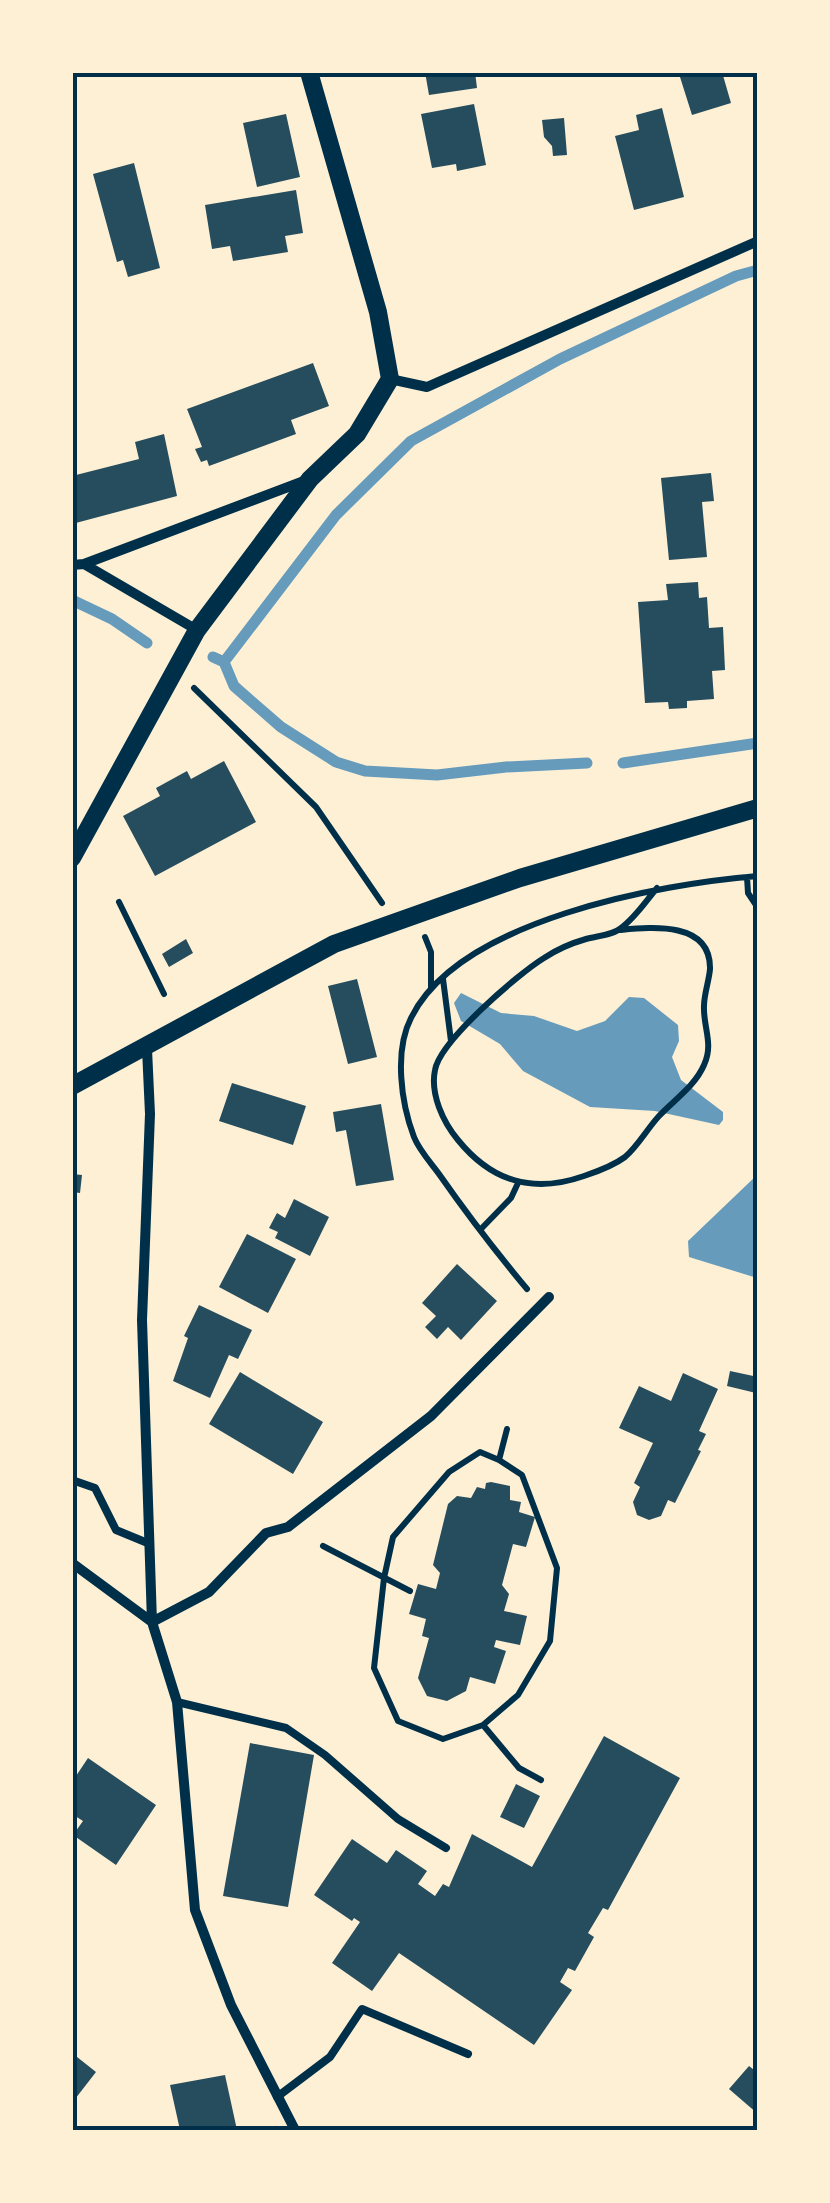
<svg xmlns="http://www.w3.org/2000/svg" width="830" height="2203" font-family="'Nunito Sans',sans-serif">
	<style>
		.water { fill: #669bbc }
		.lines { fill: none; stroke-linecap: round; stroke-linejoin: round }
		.stream { stroke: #669bbc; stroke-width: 11 }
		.building { fill: #264d5e }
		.path { stroke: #003049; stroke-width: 6 }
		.service { stroke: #003049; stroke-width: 8 }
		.minor { stroke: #003049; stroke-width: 10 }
		.tertiary { stroke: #003049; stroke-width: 18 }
		.neatline { fill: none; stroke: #003049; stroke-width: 4 }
	</style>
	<rect width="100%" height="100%" fill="#fdf0d5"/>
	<path class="water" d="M461,993L501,1013L534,1016L577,1031L605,1021L629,997L644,998L678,1025L679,1041L672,1057L681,1080L723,1112V1120L719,1125L655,1111L590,1107L523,1071L500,1044L461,1021L454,1003Z
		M757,1175V1278L689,1257L688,1241Z"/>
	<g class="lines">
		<path class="stream" d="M72,600L112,619L147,643
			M213,657L224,662L336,515L411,441L560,359L736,276L758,270
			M224,662L234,686L281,727L336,762L365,771L437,775L506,767L587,763
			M623,763L758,743"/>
	</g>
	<path class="building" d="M425,72H475L477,88L429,95Z
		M696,72H722L731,103L692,115L680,77Z
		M474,104L486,165L457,171L456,164L432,168L421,114Z
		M662,108L684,197L634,210L615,136L639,130L636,115Z
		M286,114L300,177L257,187L243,123Z
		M564,118L567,155L553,156L552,146L544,137L542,120Z
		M134,163L160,268L128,277L123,260L117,262L93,174Z
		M296,190L303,233L285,236L288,252L233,261L230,246L212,249L205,205Z
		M313,363L329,406L291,420L296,434L209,466L207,460L201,462L195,449L202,447L187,409Z
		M164,434L177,496L72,524V476L139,459L135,442Z
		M711,473L714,501L702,502L707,557L669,560L661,478Z
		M698,582L699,598L707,597L709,628L723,627L725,670L712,671L714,699L687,701V708L669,709L668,702L645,703L638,602L668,600L666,584Z
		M224,761L256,822L155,876L123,816L160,796L156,788L187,771L191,779Z
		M186,939L193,953L169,967L162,954Z
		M357,979L377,1057L348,1064L328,986Z
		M232,1083L306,1106L293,1145L219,1121Z
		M381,1104L394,1180L356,1186L346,1130L336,1132L333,1112Z
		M72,1174L82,1175L80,1193L72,1192Z
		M294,1199L329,1217L310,1256L275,1238L278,1232L269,1228L277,1213L285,1218Z
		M247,1234L296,1259L268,1313L219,1287Z
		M457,1264L497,1301L461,1340L448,1327L437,1339L425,1327L436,1316L422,1303Z
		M199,1305L252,1330L238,1359L229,1355L210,1398L173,1381L188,1338L184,1336Z
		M730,1371L758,1377L756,1393L727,1386Z
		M240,1372L323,1422L293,1474L209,1424Z
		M683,1373L718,1389L699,1431L706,1434L698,1450L701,1451L675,1503L668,1500L661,1516L649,1520L637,1515L633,1502L640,1487L634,1483L653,1443L619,1428L639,1386L671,1401Z
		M491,1482L510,1486V1500L521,1502L519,1512L535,1517L526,1547L513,1544L502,1585L509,1594L504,1611L527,1616L520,1645L496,1640L494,1647L506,1651L495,1684L470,1677L466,1691L447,1701L427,1696L418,1678L429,1638L422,1636L426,1619L409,1614L418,1584L436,1589L440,1573L433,1565L448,1504L457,1496L471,1498L477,1487L485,1489L486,1483Z
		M604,1736L680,1778L608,1910L603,1908L588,1933L594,1937L575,1971L568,1968L560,1982L572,1990L534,2045L399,1953L372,1991L332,1963L360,1922L354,1918L352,1921L314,1895L352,1839L387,1863L396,1850L427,1871L418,1884L435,1896L443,1884L449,1887L472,1834L532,1867Z
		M250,1743L314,1755L288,1907L223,1896Z
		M88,1758L156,1805L116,1865L73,1835L83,1821L72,1814V1782Z
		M516,1784L540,1796L524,1828L500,1817Z
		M72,2053L96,2072L72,2103Z
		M749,2066L758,2073V2114L729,2089Z
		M225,2075L237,2130H180L170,2085Z"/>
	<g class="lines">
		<path class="path" d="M194,688L316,807L382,903
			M747,877L748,893L758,908
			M119,902L164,994
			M620,930C652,927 711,921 710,969C709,981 704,994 704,1006C703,1027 714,1044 704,1065C695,1086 674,1100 659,1116C647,1129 638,1146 625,1157C613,1166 599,1171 584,1176C533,1194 492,1182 458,1140C443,1122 430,1094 435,1070C440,1041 518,974 544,958C556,950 572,943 586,939C597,936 613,935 621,928C635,918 646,901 657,888
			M425,937L431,952V988
			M443,979L451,1041
			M480,1230L511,1198L518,1183
			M527,1289C496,1252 467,1214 439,1174C431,1163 419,1150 414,1137C401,1103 394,1051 411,1018C459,920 659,884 758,876
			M499,1460L480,1452L449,1472L393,1537L384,1578L374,1668L398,1721L443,1739L483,1725L518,1695L550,1641L557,1568L522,1475L499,1460L507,1429
			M323,1546L410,1591
			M483,1725L519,1768L541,1780"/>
		<path class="service" d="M72,1480L95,1488L116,1530L150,1544
			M177,1702L286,1728L325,1755L398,1819L446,1848
			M277,2097L330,2057L362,2009L468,2054"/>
		<path class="minor" d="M390,379L427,387L758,241
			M84,564L304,481
			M72,565L84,564L197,630
			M147,1049L150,1114L142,1320L152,1622L177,1702L195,1910L231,2005L295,2130
			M72,1563L152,1622
			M152,1622L209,1592L266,1533L288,1527L431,1416L549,1297"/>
		<path class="tertiary" d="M72,858L197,630L310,479L357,434L390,379L378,312L309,72
			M72,1086L334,944L520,878L758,808"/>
	</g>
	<rect width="830" height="2203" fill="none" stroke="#fdf0d5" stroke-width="150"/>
	<rect x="75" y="75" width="680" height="2053" class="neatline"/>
</svg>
